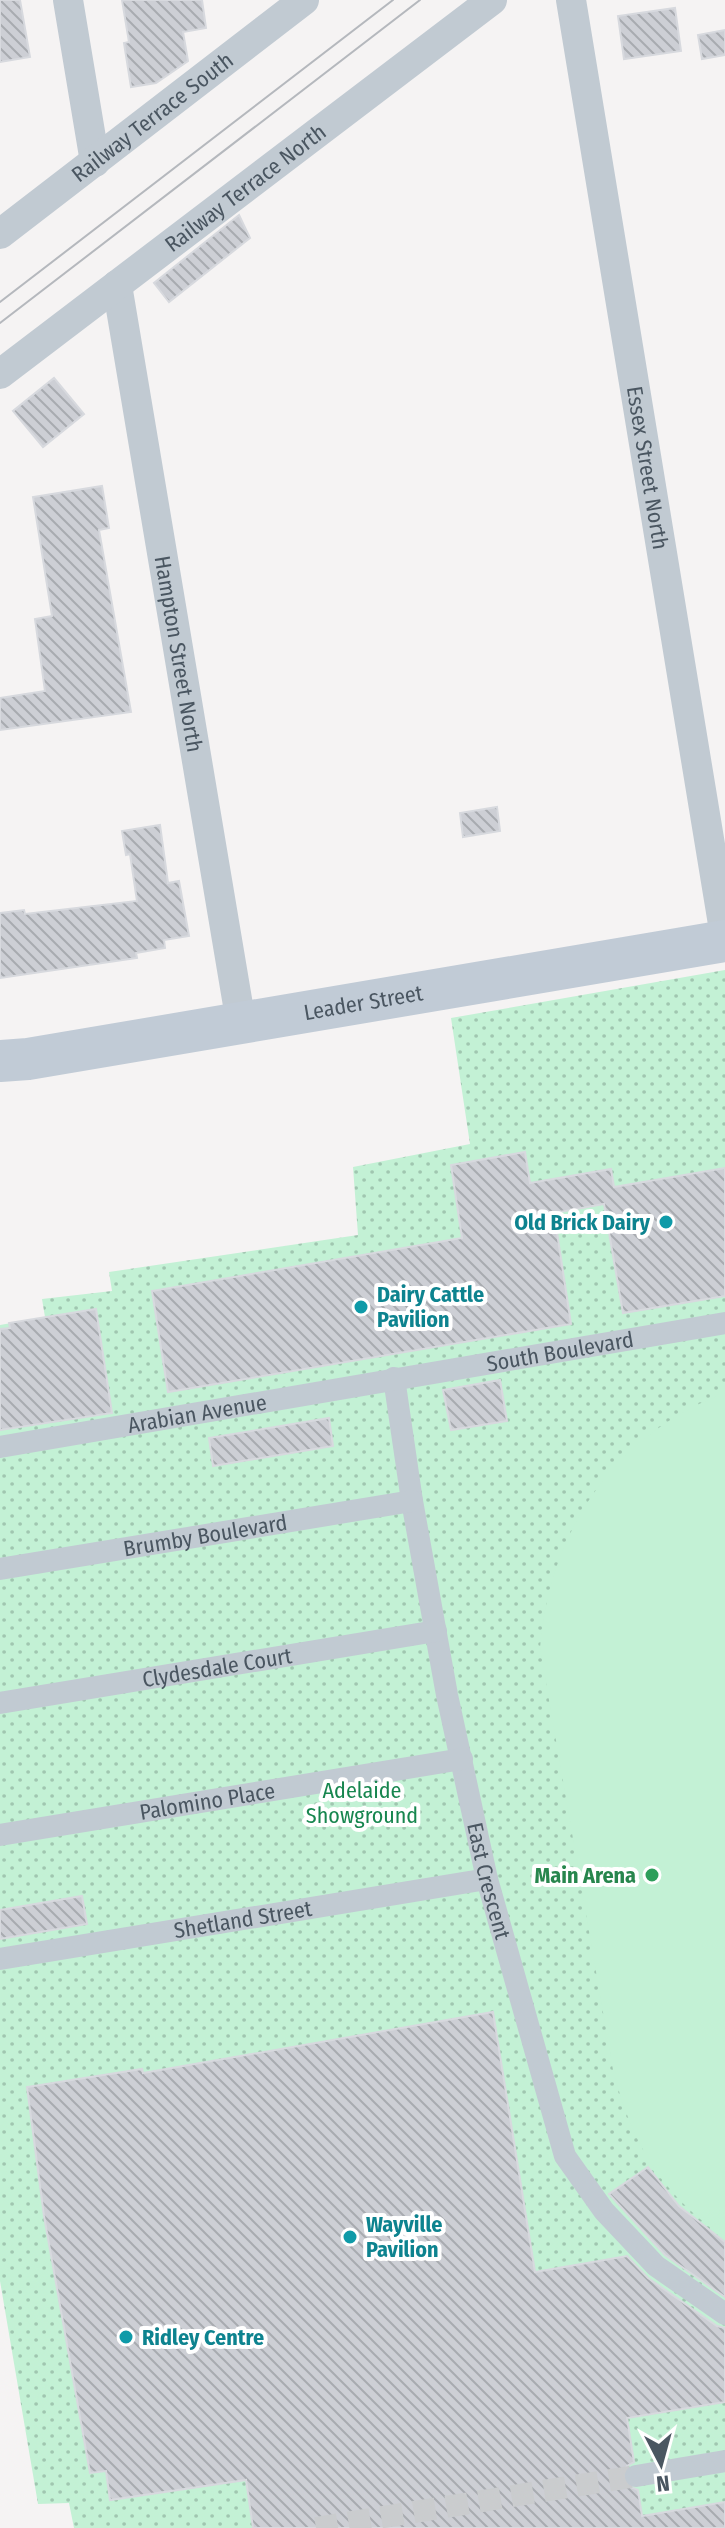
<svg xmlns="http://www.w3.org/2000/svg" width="725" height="2528" font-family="'Fira Sans Condensed',sans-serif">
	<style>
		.park { fill: url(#park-dots) }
		.pitch { fill: #c3f1d5 }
		.building { fill: url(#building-back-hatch); stroke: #d7d9de; stroke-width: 2 }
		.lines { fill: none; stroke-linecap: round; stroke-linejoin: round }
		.pedestrian-tunnel { stroke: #caccce; stroke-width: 22; stroke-dasharray: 22 11; stroke-linecap: butt }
		.pedestrian { stroke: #c1cad2; stroke-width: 22 }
		.minor { stroke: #c1cad2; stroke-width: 30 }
		.secondary { stroke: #c1cbd6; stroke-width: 42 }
		.tram { stroke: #b5b8bd; stroke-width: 2 }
		.culture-dot { fill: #0f9aa8; stroke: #fff; stroke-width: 3 }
		.leisure-dot { fill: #2e9e5b; stroke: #fff; stroke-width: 3 }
		.labels { text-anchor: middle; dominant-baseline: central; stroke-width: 8; stroke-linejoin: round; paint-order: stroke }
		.street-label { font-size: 22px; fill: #4a5661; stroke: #fff }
		.culture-label { font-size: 22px; font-weight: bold; fill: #0d838f; stroke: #fff; text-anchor: start }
		.park-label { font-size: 22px; fill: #17864f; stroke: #fff }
		.leisure-label { font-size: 22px; font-weight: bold; fill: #27864d; stroke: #fff; text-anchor: end }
	</style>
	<defs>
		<pattern id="park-dots" width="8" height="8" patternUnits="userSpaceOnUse" patternTransform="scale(2)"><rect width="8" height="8" fill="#c3f1d5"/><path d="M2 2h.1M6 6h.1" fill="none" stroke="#a0c6b0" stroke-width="1.8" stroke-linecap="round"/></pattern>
		<pattern id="building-back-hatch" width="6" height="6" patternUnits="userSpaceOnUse" patternTransform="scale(2)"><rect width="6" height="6" fill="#cdcfd5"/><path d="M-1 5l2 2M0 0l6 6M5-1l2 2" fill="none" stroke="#a8abb0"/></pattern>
	</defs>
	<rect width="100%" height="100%" fill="#f5f3f3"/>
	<path class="park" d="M725,970V2528H74L69,2503L38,2504L0,2281V1325L45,1317L42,1299L112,1291L109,1272L358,1235L353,1167L470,1144L451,1018Z"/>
	<path class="pitch" d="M725,1393V2238C661,2194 632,2144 613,2070L540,1648C549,1532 614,1434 725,1393Z"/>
	<path class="building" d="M0,0H20L30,57L0,62Z
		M122,0H202L206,28L183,32L188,61L156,83L131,87L124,43L129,42Z
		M675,8L681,51L624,59L618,16Z
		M725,30V55L702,59L698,35Z
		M239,215L250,238L169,302L154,283Z
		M54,378L84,414L43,447L13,411Z
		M102,486L109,528L99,530L131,712L0,730V698L45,691L35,619L52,616L33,497Z
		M497,807L500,831L463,837L460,813Z
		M160,825L168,883L179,881L189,936L164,940L165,948L136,953L137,958L0,978V913L24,910L25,914L137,901L130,854L126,855L122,831Z
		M525,1152L530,1183L611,1169L614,1187L725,1168V1296L623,1313L604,1204L554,1213L571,1324L168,1392L152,1291L462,1238L451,1165Z
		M96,1309L112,1413L0,1430V1329L10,1328L9,1323Z
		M500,1380L507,1421L451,1430L443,1390Z
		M329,1418L333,1446L213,1466L209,1438Z
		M82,1896L87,1924L0,1939V1910Z
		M493,2012L535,2272L627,2256L648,2278L717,2326L725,2328V2402L627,2418L634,2462L627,2466L622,2478L626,2485L638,2490L642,2516L725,2502V2528H253L246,2480L110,2500L106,2471L90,2473L44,2216L27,2087L142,2069L143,2073Z
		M648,2167L679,2206L725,2242V2297L665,2255L609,2194Z"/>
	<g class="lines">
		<path class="pedestrian-tunnel" d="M316,2528L636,2476"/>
		<g class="pedestrian">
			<path id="s1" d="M394,1378L412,1501L447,1695L487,1879L565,2156L604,2211L656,2266L725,2314"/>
			<path id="s2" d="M0,1447L725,1323"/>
			<path id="s3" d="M0,1569L412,1501"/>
			<path id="s4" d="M0,1703L436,1631"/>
			<path id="s5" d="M0,1835L462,1759"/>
			<path id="s6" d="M0,1959L487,1879"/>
			<path d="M636,2476L725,2461"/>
		</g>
		<g class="minor">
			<path d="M68,0L95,162"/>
			<path id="s7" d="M571,0L725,936"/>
			<path id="s8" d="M0,234L304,0"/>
			<path id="s9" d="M117,285L241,1023"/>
			<path id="s10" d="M0,374L492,0"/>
		</g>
		<path class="secondary" id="s11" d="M0,1061L28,1059L725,941"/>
		<path class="tram" d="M0,302L393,0
			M0,323L420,0"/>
	</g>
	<g class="culture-dot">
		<circle cx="666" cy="1222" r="8"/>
		<circle cx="361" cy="1307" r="8"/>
		<circle cx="350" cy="2237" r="8"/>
		<circle cx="126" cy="2337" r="8"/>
	</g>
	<circle class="leisure-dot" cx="652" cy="1875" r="8"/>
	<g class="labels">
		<g class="street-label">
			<text stroke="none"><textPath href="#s8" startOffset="192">Railway Terrace South</textPath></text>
			<text stroke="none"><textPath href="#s10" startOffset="308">Railway Terrace North</textPath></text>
			<text stroke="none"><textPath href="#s7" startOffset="474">Essex Street North</textPath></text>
			<text stroke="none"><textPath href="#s9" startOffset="374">Hampton Street North</textPath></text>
			<text stroke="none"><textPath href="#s11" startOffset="368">Leader Street</textPath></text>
			<text stroke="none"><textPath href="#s2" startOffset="568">South Boulevard</textPath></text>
			<text stroke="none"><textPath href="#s2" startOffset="200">Arabian Avenue</textPath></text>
			<text stroke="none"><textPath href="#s3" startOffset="208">Brumby Boulevard</textPath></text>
			<text stroke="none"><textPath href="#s4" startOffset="220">Clydesdale Court</textPath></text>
			<text stroke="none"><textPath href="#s5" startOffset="210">Palomino Place</textPath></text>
			<text stroke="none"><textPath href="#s1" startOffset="512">East Crescent</textPath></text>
			<text stroke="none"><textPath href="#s6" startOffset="246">Shetland Street</textPath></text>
		</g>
		<g class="culture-label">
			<text x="650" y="1222" text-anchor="end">Old Brick Dairy</text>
			<text x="377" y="1294">Dairy Cattle<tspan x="377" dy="25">Pavilion</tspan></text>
			<text x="366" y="2224">Wayville<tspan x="366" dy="25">Pavilion</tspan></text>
			<text x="142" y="2337">Ridley Centre</text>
		</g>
		<g class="park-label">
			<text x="362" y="1790">Adelaide<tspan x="362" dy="25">Showground</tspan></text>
		</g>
		<g class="leisure-label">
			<text x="636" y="1875">Main Arena</text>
		</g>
	</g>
	<g transform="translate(661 2464) rotate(174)" stroke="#ffffff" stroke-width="6" paint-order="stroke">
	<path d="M0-6L14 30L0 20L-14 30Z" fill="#4a5661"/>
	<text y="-12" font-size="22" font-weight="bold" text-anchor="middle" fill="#4a5661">N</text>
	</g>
</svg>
